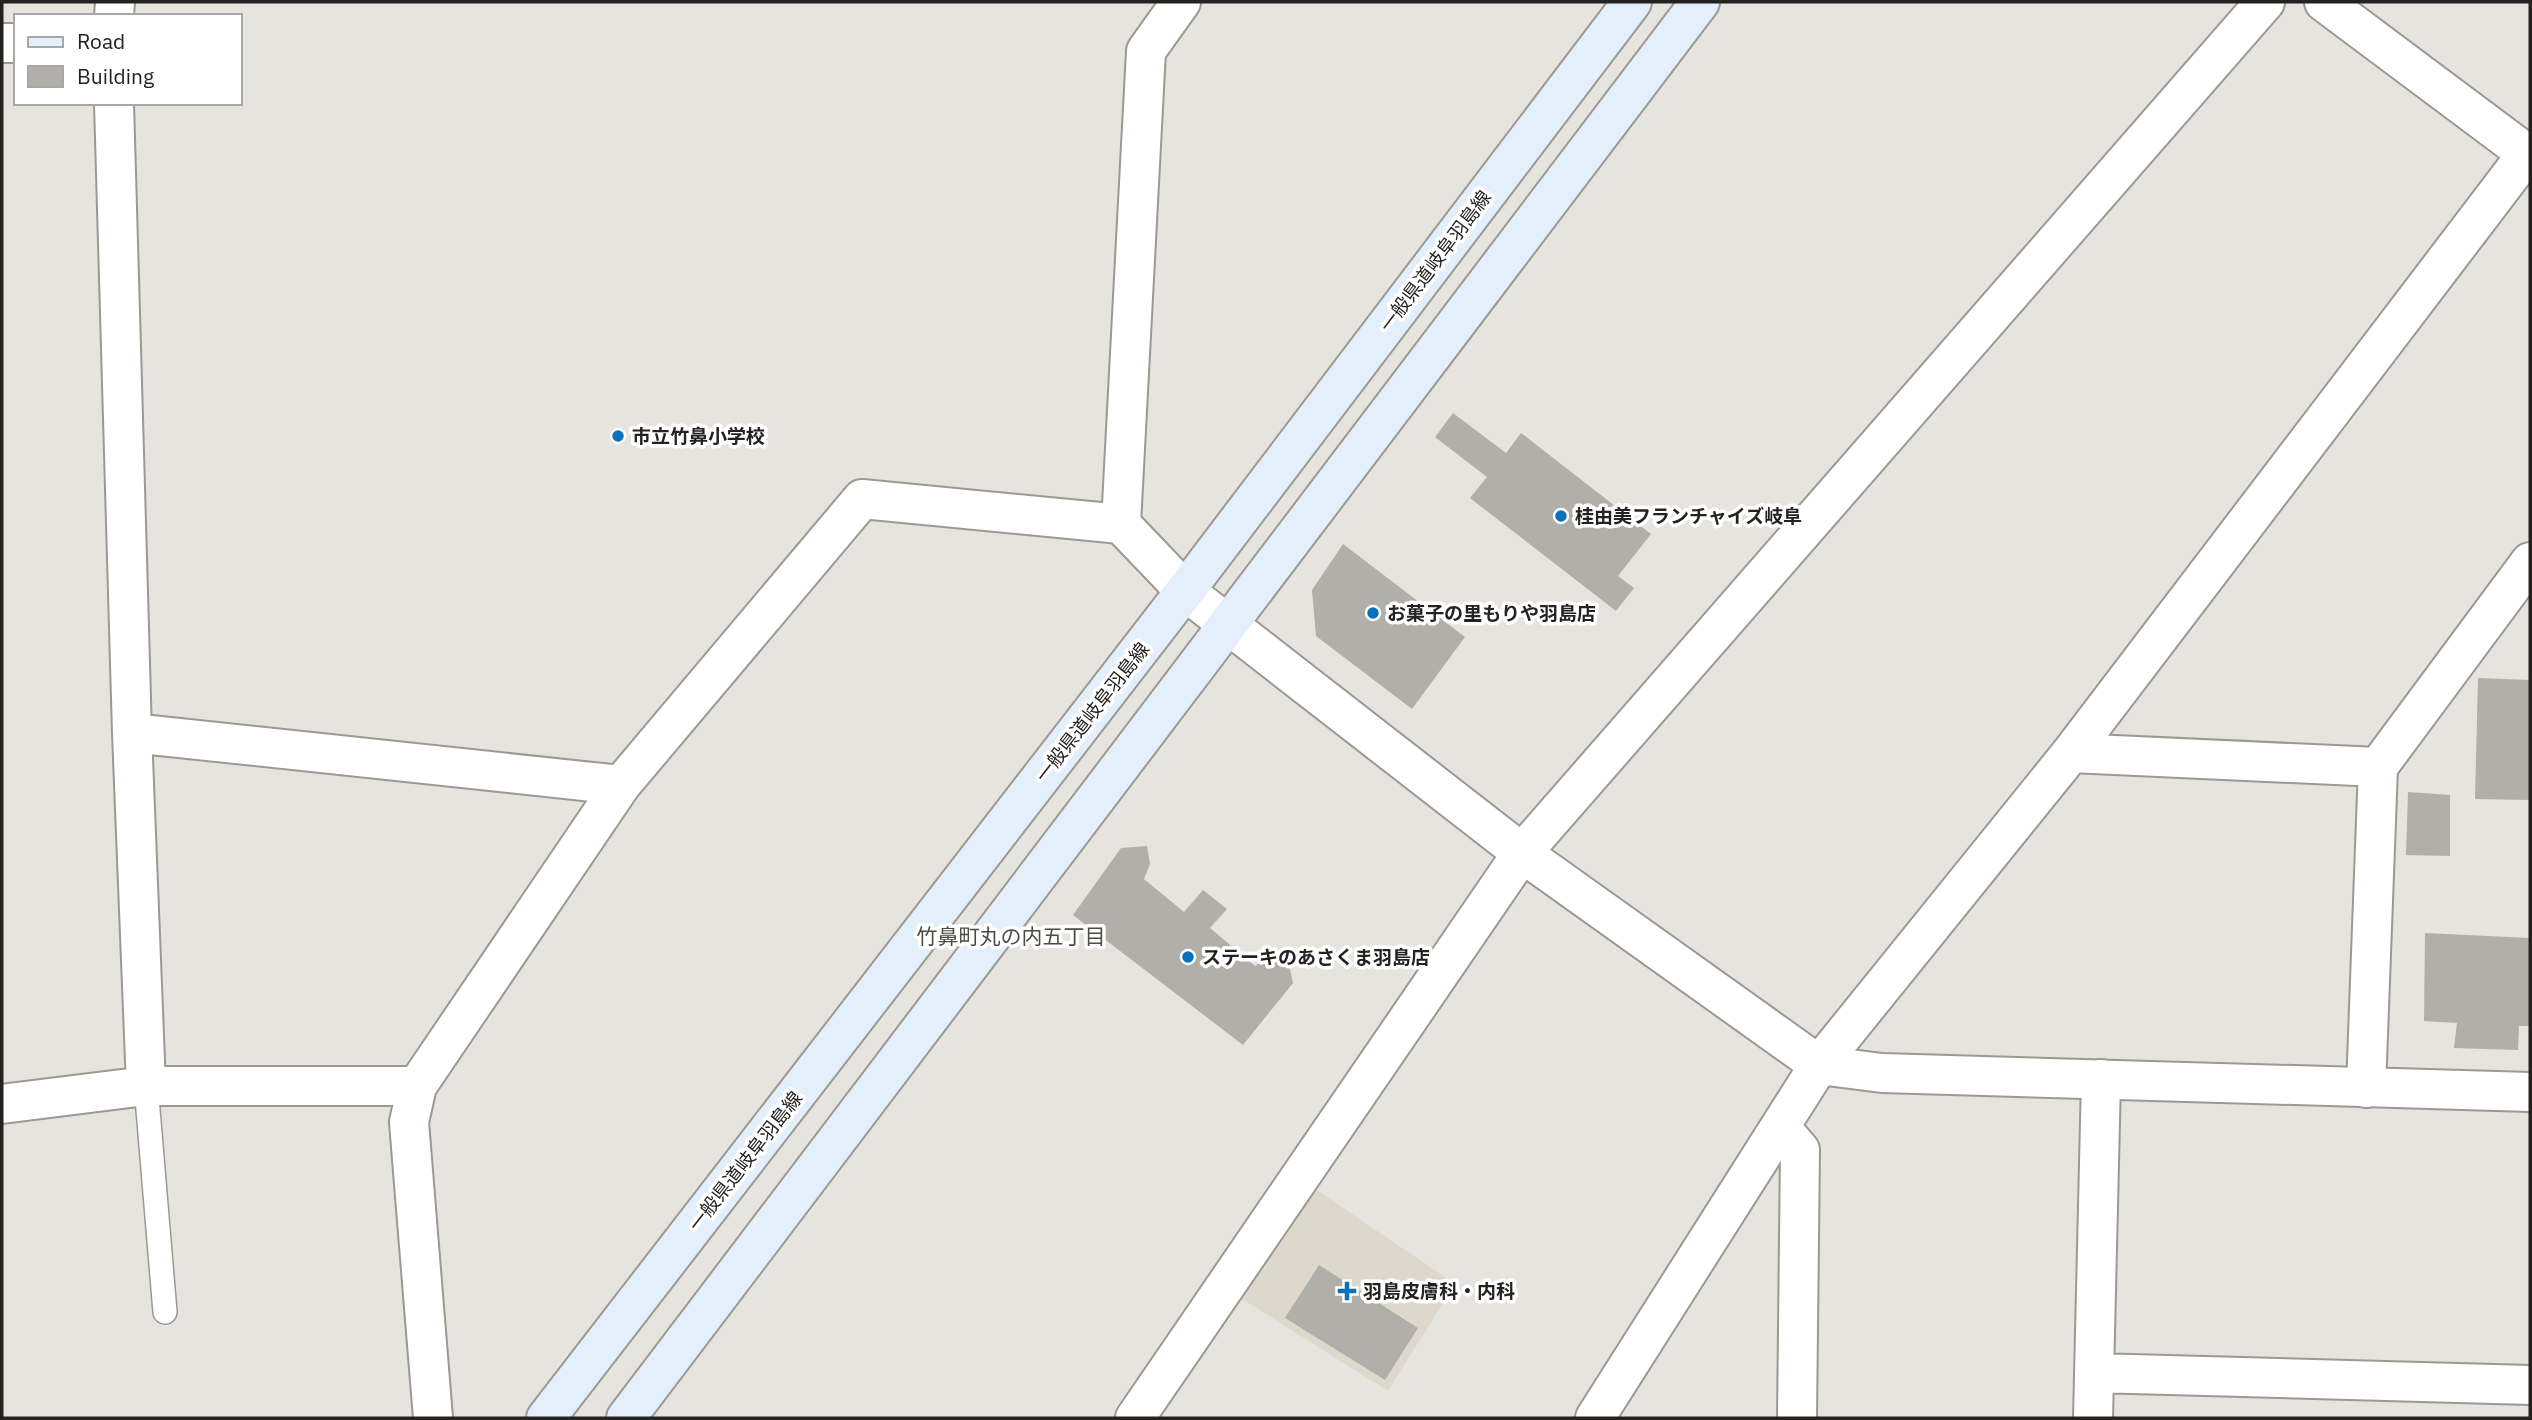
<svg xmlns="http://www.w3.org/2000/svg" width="2532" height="1420" font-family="'IBM Plex Sans','Noto Sans JP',sans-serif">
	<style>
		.built { fill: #ded8cc }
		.building { fill: #b1afa9 }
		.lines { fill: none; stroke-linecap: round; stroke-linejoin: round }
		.service-casing { stroke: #9c9993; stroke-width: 26 }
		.minor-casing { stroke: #9c9993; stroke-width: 42 }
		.tertiary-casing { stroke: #9c9993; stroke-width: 42 }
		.secondary-casing { stroke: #9c9993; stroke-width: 42 }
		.service { stroke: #fff; stroke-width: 23 }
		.minor { stroke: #fff; stroke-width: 38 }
		.tertiary { stroke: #fff; stroke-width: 38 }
		.secondary { stroke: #e3f0fc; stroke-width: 38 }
		.poi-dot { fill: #0a71bd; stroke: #fff; stroke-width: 2.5 }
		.labels { text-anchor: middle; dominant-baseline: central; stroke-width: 7; stroke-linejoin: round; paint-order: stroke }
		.street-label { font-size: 19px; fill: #232220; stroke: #fff }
		.poi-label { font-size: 19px; font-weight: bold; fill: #232220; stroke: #fff; text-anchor: start }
		.neighbourhood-label { font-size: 21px; fill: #4d4b46; stroke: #fff }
	</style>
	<rect width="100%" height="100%" fill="#e6e4de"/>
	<path class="built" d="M1314,1188L1455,1284L1388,1391L1239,1297Z"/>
	<path class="building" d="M1453,413L1506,453L1521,433L1651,534L1618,576L1634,588L1616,611L1470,498L1487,477L1435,437Z
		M1343,544L1465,637L1412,709L1316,636L1312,590Z
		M2478,678L2530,680V800L2475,799Z
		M2408,792L2450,795V856L2406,855Z
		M1147,846L1150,864L1144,879L1184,912L1203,890L1227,909L1210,928L1255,966L1269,957L1287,955L1293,983L1243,1045L1073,915L1121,848Z
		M2425,933L2530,938V1026H2519L2518,1050L2454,1048L2457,1023L2424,1021Z
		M1319,1265L1418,1328L1385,1380L1285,1318Z"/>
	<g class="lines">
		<g class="service-casing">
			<path id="service" d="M146,1086L165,1312"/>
		</g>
		<g class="minor-casing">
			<path id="minor" d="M2324,2L2530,156
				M114,16L115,2
				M2,43H16
				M114,103L132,733L146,1086
				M132,733L621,785
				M2071,753L2378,767
				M2366,1088L2378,767L2530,562
				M2,1104L146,1086H417
				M1780,1127L1800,1150L1797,1418
				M2094,1373L2530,1385
				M433,1418L409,1122L417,1086L621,785L862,499L1121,524L1146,51L1181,2
				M1135,1418L1522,853L2265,2
				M1595,1418L1819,1065L2071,753L2530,150
				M2093,1418L2101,1079"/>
		</g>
		<g class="tertiary-casing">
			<path id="tertiary" d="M1121,524L1185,591L1522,853L1819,1065L1882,1073L2530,1092"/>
		</g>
		<g class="secondary-casing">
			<path id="secondary" d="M546,1418L1185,591L1632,2
				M626,1418L1700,2"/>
		</g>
		<use href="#service" class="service"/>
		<use href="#minor" class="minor"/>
		<use href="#tertiary" class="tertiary"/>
		<use href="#secondary" class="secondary"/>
	</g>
	<g class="poi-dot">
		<circle cx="618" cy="436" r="7"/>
		<circle cx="1561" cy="516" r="7"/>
		<circle cx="1373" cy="613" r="7"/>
		<circle cx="1188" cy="957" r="7"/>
		<path d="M1343.5 1280.5h7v7h7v7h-7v7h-7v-7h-7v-7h7z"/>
	</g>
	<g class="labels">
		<g class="street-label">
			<text transform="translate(1435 261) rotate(-53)">一般県道岐阜羽島線</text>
			<text transform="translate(1092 712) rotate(-52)">一般県道岐阜羽島線</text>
			<text transform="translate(745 1161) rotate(-52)">一般県道岐阜羽島線</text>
		</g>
		<g class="poi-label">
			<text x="632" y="436">市立竹鼻小学校</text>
			<text x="1575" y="516">桂由美フランチャイズ岐阜</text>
			<text x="1387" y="613">お菓子の里もりや羽島店</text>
			<text x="1202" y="957">ステーキのあさくま羽島店</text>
			<text x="1363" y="1291">羽島皮膚科・内科</text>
		</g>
		<g class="neighbourhood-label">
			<text x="1011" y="936">竹鼻町丸の内五丁目</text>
		</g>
	</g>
	<rect width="2532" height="1420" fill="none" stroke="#232220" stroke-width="7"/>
	<rect x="14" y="14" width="228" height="91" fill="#ffffff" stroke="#a7a7a6" stroke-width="2"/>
	<rect x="28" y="37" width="35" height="10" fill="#e3f0fc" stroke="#a7a7a6" stroke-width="2"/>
	<text x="77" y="49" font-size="21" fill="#232220">Road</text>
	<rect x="28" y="66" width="35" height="21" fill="#b1afa9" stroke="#a7a7a6" stroke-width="2"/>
	<text x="77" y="84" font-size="21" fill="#232220">Building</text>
</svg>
